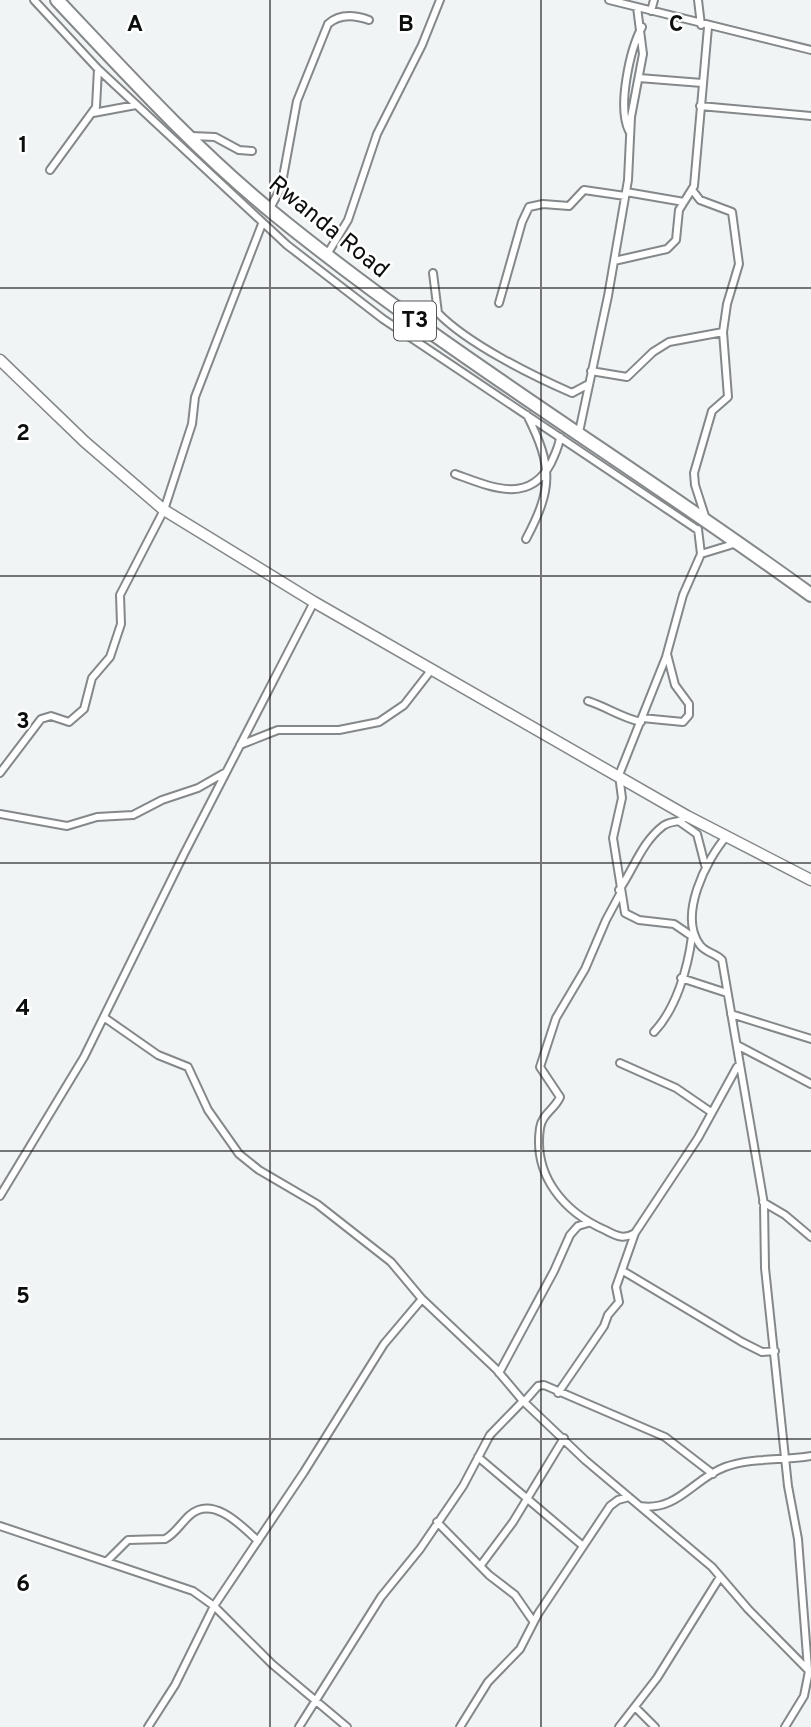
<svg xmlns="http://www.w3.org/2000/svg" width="811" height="1727" font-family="Overpass,sans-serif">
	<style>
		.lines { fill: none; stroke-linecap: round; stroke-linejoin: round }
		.street-casing { stroke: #84888a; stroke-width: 10 }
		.secondary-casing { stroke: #84888a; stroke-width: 13 }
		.highway-casing { stroke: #84888a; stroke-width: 16 }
		.street { stroke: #fff; stroke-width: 6 }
		.secondary { stroke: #fff; stroke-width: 10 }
		.highway { stroke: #fff; stroke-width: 12 }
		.grid { fill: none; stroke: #0c0d0d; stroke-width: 2; stroke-opacity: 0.55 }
		.labels { text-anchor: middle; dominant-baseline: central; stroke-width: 5; stroke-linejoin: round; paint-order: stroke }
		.shield { fill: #fff; stroke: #555656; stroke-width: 2 }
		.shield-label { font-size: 23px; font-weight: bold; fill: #0c0d0d }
		.street-label { font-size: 24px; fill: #0c0d0d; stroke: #fff }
		.grid-label { font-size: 23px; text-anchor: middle; font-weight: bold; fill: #0c0d0d; stroke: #fff; stroke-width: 5; stroke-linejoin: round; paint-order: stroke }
	</style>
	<rect width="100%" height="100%" fill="#f0f4f5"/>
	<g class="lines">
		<g class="street-casing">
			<path id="street" d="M34,0L98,69L287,245L383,319L698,530
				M609,0L811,50
				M698,0L701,25
				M651,11L654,0
				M639,78L702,83
				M700,106L811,116
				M93,113L136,105
				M629,131C617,107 630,49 642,27
				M191,136L215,137L239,150L252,151
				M50,170L96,107L98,69
				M693,191L700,200L732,212L739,264L727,304L723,332L728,397L712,411L694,473L695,485L705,516
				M626,192L684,202
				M269,210L281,188L297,101L328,24C340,13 355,15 369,20
				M326,256L348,220L377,134L422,45L440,0
				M614,261L667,249L676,240L679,210L694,186L708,27
				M433,273L438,313C468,344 533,376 572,393L587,385
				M499,303L522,222L529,207L543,204L569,206L584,190L625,196
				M591,371L627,377L653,352L669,342L723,332
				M579,432L608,296L628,180L631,117L643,54L637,7
				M455,474C491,487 529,505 551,463C555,454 559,447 560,437
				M698,529L701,554
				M526,539C553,488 553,467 527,415
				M588,701C607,707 620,717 641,722
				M642,718L683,722L689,715V704L675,685L667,654
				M240,745L278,730H339L379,722L404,705L432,669
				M0,773L41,719L51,716L69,722L84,709L92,678L110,657L121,624L120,595L164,510L192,424L195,397L262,224
				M0,814L67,826L97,817L133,815L162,800L198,788L226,772
				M680,822L697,834L705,865
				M726,837C706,860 678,916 700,945C706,953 716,953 722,960L764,1204L765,1268L788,1486L798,1539L808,1669
				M619,890C634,869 641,843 663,826C671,820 679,824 687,816
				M620,894L606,920L585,969L556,1018L540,1067L560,1097C555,1109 542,1114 540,1128C533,1176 564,1212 605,1230C617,1236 623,1240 635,1233L698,1138L737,1067
				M696,939L674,924L639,920L625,913L613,838L622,798L619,775L666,657L683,595L701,554L737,543
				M681,978L727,993
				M731,1014L811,1039
				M105,1018L158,1055L188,1067L208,1110L239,1154L259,1170L317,1204L391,1262L422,1299L496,1369L523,1401L585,1460L712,1567L748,1609L811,1673
				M654,1032C676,1009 688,968 692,936
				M737,1045L811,1084
				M620,1063L676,1088L711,1112
				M0,1196L84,1057L184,854L314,602
				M763,1202L785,1215L811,1237
				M623,1271L742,1342L762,1352L775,1351
				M499,1373L554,1271L570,1235L578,1226L588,1223
				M558,1393L604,1326L608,1315L619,1302L616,1287L635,1233
				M524,1402L538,1386L544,1385L665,1437L713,1474
				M478,1457L583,1546
				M640,1506C677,1512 693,1479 725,1467C753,1457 783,1461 811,1456
				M437,1522L489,1575L515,1595L533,1621
				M0,1526L193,1591L214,1606L272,1664L347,1727
				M107,1561L128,1540L165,1539C175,1534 181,1523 190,1515C213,1495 242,1526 258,1541
				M481,1565L513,1522L564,1438
				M635,1707L655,1727
				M148,1727L175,1685L214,1606L304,1472L384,1344L422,1299
				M299,1727L381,1597L420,1549L463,1486L490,1435L523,1401
				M460,1727L488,1682L520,1649L538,1614L610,1506L618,1500L629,1497
				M619,1727L657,1678L720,1577
				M785,1727L804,1696L809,1671"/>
		</g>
		<g class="secondary-casing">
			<path id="secondary" d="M0,360L85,442L164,510L314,602L687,816L811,880"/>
		</g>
		<g class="highway-casing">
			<path id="highway" d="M57,0C126,73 194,148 272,212C442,351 633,465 811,595"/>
		</g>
		<use href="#street" class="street"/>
		<use href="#secondary" class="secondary"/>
		<use href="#highway" class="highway"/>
	</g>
	<path class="grid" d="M270,0V1727M541,0V1727M0,288H811M0,576H811M0,863H811M0,1151H811M0,1439H811"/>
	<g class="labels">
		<rect class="shield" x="394" y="301.5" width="42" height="39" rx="5"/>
		<g class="shield-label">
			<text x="415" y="321">T3</text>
		</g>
		<g class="street-label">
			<text transform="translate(328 228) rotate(39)">Rwanda Road</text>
		</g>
	</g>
	<g class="grid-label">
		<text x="135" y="31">A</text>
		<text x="406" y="31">B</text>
		<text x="676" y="31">C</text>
		<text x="23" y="152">1</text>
		<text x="23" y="440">2</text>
		<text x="23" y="728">3</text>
		<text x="23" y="1015">4</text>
		<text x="23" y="1303">5</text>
		<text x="23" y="1591">6</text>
	</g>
</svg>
